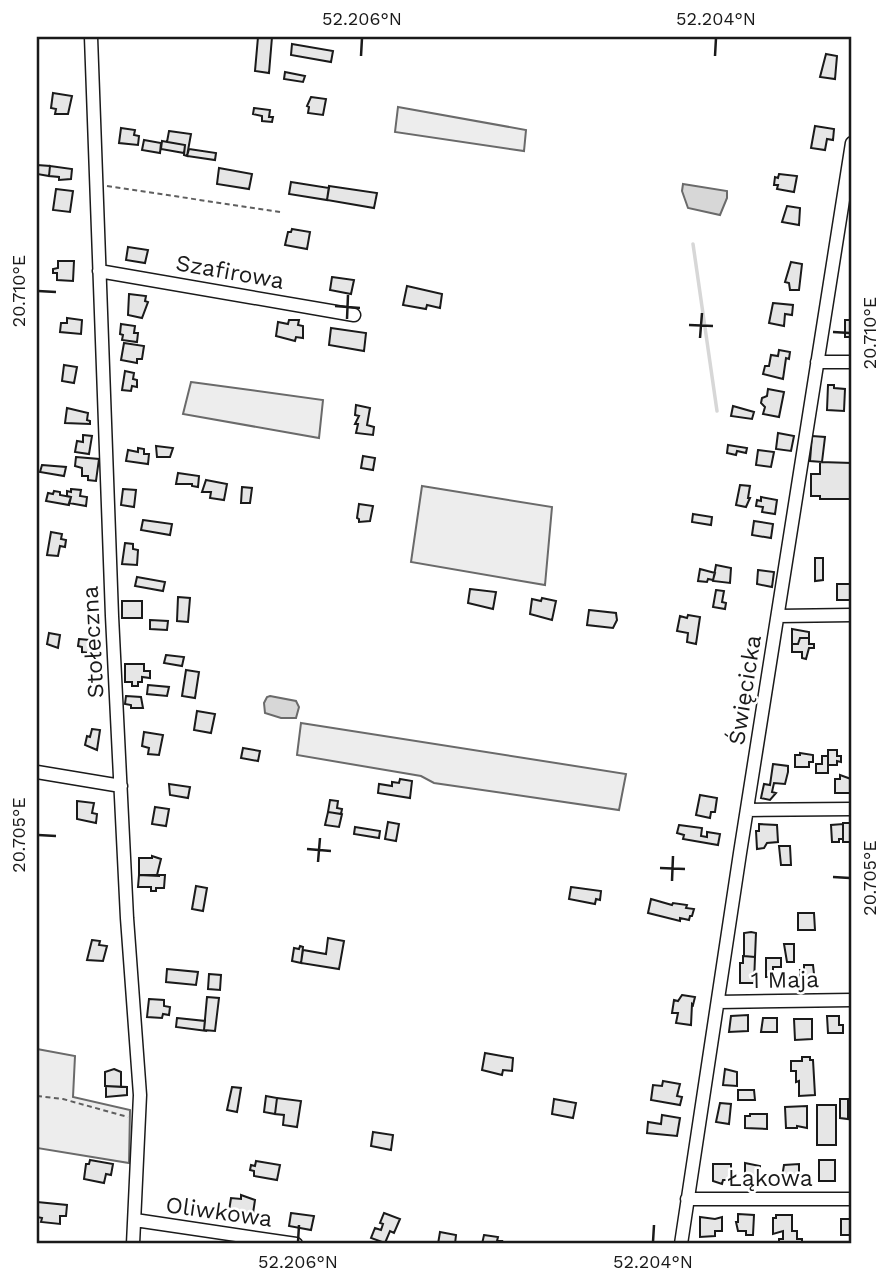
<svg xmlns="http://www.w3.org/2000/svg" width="889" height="1281" font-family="'Work Sans',sans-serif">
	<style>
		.built { fill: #ededed; stroke: #6a6a6a; stroke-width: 2 }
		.water { fill: #d7d7d7; stroke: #6a6a6a; stroke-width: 2 }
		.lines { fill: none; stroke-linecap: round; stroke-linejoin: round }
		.stream { stroke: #d7d7d7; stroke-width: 3.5 }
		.building { fill: #e6e6e6; stroke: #1a1a1a; stroke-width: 2 }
		.minor-casing { stroke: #1a1a1a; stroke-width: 15 }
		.path { stroke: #5f5f5f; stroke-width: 2; stroke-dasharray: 5 3.5; stroke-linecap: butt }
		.minor { stroke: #fff; stroke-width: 12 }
		.ticks { fill: none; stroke: #1a1a1a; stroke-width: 2.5 }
		.labels { text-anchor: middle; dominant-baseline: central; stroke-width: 5; stroke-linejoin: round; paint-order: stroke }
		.street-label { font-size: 23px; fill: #1a1a1a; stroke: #fff }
		.neatline { fill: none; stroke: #1a1a1a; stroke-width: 2.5 }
		.ticks-label { font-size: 18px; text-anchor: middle; fill: #1a1a1a }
	</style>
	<rect width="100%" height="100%" fill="#fff"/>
	<path class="built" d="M398,107L526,130L524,151L395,132Z
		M191,382L323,400L319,438L183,414Z
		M422,486L552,507L545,585L411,562Z
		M301,723L626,774L619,810L434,783L421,776L297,755Z
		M37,1049L75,1056L73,1097L130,1110L129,1163L37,1148Z"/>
	<path class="water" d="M683,184L727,191V198L720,215L688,208L682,191Z
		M270,696L296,701L299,707L296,718H281L265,713L264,703L267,697Z"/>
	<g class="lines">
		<path class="stream" d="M693,244L717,411"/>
	</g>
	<path class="building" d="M258,37H272L269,73L255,71Z
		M292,44L333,51L331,62L291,55Z
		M826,54L837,56L835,79L820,77Z
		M285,72L305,76L303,82L284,79Z
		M53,93L72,96L68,114H55L56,109L51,108Z
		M311,97L326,99L323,115L308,113L309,107L307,106Z
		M254,108L270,110L269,117H273L272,122L262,121V116L253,114Z
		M815,126L834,129L833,140L827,139L825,150L811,148Z
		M121,128L135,130L134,135L139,136L138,145L119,143Z
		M169,131L191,134L187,156L184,155L185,145L167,142Z
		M144,140L161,143L160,153L142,150Z
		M162,141L185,145L184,153L161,149Z
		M189,149L216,153L215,160L187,156Z
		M37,165L50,166L49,176L37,174Z
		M50,166L72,169L71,179L59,180V177L49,176Z
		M219,168L252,174L249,189L217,184Z
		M779,174L797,176L794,192L777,189L778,185H774L775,177L778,178Z
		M291,182L329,188L327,200L289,194Z
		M329,186L377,193L374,208L327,200Z
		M56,189L73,191L70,212L53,210Z
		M787,206L800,208L799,225L782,222Z
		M292,229L310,232L307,249L285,245L288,232H291Z
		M128,247L148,250L145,263L126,260Z
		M58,261H74L73,281L57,280V273H53V269L58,268Z
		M791,262L802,264L799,290H790L789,283L785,282Z
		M332,277L354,280L351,294L330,290Z
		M407,286L442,294L440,308L427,305L426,309L403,305Z
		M129,294L146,296L145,301L148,302L142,318L128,315Z
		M773,303L793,305L792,315L785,314L784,326L769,323Z
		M67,318L82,320L81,334L60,332L61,323H67Z
		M289,320H299L298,325L303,326V338L296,337L295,341L276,336L278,322L288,324Z
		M845,320H852V337H845Z
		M121,324L135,326L134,333H138L137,342L122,340L123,335L120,334Z
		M331,328L366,333L364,351L329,345Z
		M124,343L144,346L142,359H137V363L121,360Z
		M779,350L790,352L789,359L786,358L783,379L763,374L765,366H769L771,355L778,356Z
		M64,365L77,367L74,383L62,381Z
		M125,371L134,373L133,379L137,380V387L132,386L131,391L122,390Z
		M828,385H834V388L845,389L844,411L827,410Z
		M768,389L784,392L779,417L763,414L765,407L761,403L762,398L767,396Z
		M356,405L370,408L367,425L374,427L373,435L356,433L358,424H355L359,416L355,415Z
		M733,406L754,412L752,419L731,416Z
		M67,408L88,413L87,420L90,421V424L65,423Z
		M778,433L794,436L791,451L776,449Z
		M83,435L92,436L89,454L75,452L77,441L83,442Z
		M812,436L825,437L822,462L810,461Z
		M728,445L747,448L746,453L737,451L736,455L727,453Z
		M156,446L173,448L170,457H157Z
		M138,448L144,449V454H149L148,464L126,461L128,450L138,452Z
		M758,450L774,452L771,467L756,465Z
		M363,456L375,458L373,470L361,468Z
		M76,457L99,459L96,481L88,480V476H82V468L75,466Z
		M820,462L852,463V499H820V496H811V474H820Z
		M42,465L66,467L64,476L40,472Z
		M178,473L199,476L198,487L192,486V484H176Z
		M206,480L227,484L224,500L210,498L211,492H202Z
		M740,485L750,486L748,498H750L746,507L736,505Z
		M242,487L252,488L250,503H241Z
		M71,489L81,490L80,496L87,497L86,506L69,503L71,497L67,496V491L71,492Z
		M123,489L136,490L134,507L121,505Z
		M54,491L60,492V495L71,497L69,505L46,501L48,493L53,494Z
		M761,497L777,500L775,514L762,512L763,507L756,506L757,500L761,501Z
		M359,504L373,506L370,521L359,522V519L357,518Z
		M693,514L712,517L711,525L692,522Z
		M143,520L172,524L170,535L141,530Z
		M754,521L773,524L771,538L752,535Z
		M51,532L62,534L61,539L66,540L65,547L60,546L58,556L47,555Z
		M125,543L133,544V549L138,550L137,565L122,564Z
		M815,558H823V580L815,581Z
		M716,565L731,568L730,583L713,581Z
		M700,569L715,573L713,580L708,579L707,582L698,581Z
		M758,570L774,572L772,587L757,584Z
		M137,577L165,582L163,591L135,586Z
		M837,584H850V600H837Z
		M470,589L496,592L493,609L468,603Z
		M716,590L724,591L722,602L726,603L725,609L713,607Z
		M178,597L190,598L188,622L177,621Z
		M542,598L556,601L552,620L530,614L532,599L541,601Z
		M122,601H142V618H122Z
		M589,610L616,613L617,620L613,628L587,625Z
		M688,615L700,617L696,644L687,642L688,633L677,631L680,616L687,618Z
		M150,620L168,621L167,630L150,629Z
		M792,629L809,632V638H800L798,644H792Z
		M49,633L60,635L58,648L47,644Z
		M800,638H809V644H814V648H809L806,659L802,658V652H792V644H798Z
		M79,639L100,641L98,654L82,652V647L78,646Z
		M166,655L184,657L182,666L164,663Z
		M125,664H144V671H150V678L142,677V682H138V686H132V682H125Z
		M186,670L199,672L195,698L182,696Z
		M148,685L169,687L167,696L147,694Z
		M126,696L141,697L143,708H131V705L125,704Z
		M197,711L215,714L211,733L194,730Z
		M92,729L100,730L97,750L85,745L87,736L90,737Z
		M144,732L163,735L159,755L148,754L149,748L142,746Z
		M243,748L260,751L258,761L241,758Z
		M828,750H837V756H841V762L837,761V765H828Z
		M800,753L813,755V762H809V767H795V755H800Z
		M822,756H828V773H816V764H822Z
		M773,764L788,766V772L785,784L774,783L772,792L776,793L770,800L761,798L764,784L770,785Z
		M840,775L851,779L852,793H835V779H840Z
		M400,779L412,781L410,798L378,793L379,784L392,786V782L399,783Z
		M169,784L190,787L188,798L170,795Z
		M700,795L717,798L715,812H711L710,818L696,815Z
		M330,800L338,801L337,808L342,809L341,814L328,812Z
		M77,801L94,803L92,813L97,814L96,823L77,819Z
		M155,807L169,809L166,826L152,824Z
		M328,812L342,814L339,827L325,825Z
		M388,822L399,824L396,841L385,839Z
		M843,823H852V842H843Z
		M759,824L777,825L778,842L767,843L764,848L757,849L756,831H759Z
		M843,824V839H839V842H832L831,825Z
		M679,825L702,828L701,836L707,837V832L720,834L718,845L683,839L684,835L677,833Z
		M355,827L380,831L379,838L354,834Z
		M779,846H790L791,865H781Z
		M152,856L161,859L157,875L160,876L139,875V858H152Z
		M139,875H165L164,888H156V891H151V887H138Z
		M196,886L207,888L203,911L192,909Z
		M571,887L601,891L600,900L596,899L595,904L569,899Z
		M651,899L672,905L673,903L687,905L686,908L694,909L692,916H690L689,920L680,918V921L648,913Z
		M798,913H814L815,930H798Z
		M751,932L756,933L755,957L744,956V933Z
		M328,938L344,941L339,969L301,963L303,950L326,954Z
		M92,940L100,941L99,945L107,946L103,961L87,960Z
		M784,944H794V962H787Z
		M300,946L303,947L301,963L292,961L294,948L299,949Z
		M743,956L755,957L754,983H740V963H743Z
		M766,958H781V967H773V977H766Z
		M804,965H813L815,983H801L800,970H804Z
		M167,969L198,972L196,985L166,982Z
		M209,974L221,975L220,990L208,989Z
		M682,995L695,997L693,1005L692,1004L691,1025L676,1023L678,1013H672L674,1000L678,1001Z
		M207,997L219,998L215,1031L204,1030Z
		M149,999L164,1000V1006L170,1007L169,1015L163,1014L162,1018L147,1017Z
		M748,1015V1031L729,1032L731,1016Z
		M827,1016H839V1025H843V1033H828Z
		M177,1018L205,1021L204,1030L207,1031L176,1027Z
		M763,1018H777V1032H761Z
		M794,1019H812V1039L795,1040Z
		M485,1053L513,1058L512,1071L503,1070L502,1075L482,1070Z
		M802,1057H810V1060H813L815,1095L799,1096V1081L796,1082V1071H791V1061H802Z
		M114,1069L121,1072V1087L105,1086V1072Z
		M725,1069L737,1072V1086L723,1085Z
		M663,1081L680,1084L677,1096L682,1097L680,1105L651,1100L653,1085L662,1086Z
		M106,1086L127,1087V1095L106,1097Z
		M232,1087L241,1088L237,1112L227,1110Z
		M738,1090H754L755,1100H738Z
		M266,1096L277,1098L275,1114L264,1112Z
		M277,1098L301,1101L297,1127L283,1125L284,1115L275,1114Z
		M554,1099L576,1103L573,1118L552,1114Z
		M840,1099H848V1119L840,1118Z
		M720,1103L731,1104L729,1124L716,1122Z
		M817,1105H836V1145H817Z
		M807,1106V1128L797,1126V1128H786L785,1107Z
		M750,1114H767V1129L745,1128V1116H750Z
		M662,1115L680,1118L677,1136L647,1133L648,1122L661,1124Z
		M373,1132L393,1135L391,1150L371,1146Z
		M90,1160L113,1164L111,1175L106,1174L104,1183L84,1179L86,1164H89Z
		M819,1160H835V1181H819Z
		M256,1161L280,1165L277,1180L254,1176V1171L250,1170L251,1165L255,1166Z
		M745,1163L760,1166V1180H745Z
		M713,1164H731V1180H723L722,1184L713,1181Z
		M799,1164V1181H784V1177H782L784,1165Z
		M241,1195L255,1200L252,1220L246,1219V1214L229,1211L231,1198L241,1199Z
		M37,1202L67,1205L66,1216H60V1224L41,1222L42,1218L37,1217Z
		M291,1213L314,1216L311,1230L289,1226Z
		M384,1213L400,1219L394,1233L390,1231L385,1243L371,1238L375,1228L381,1230L383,1224L380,1223Z
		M738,1214L754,1215L753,1235H746V1231H738L736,1222H738Z
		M776,1215H792V1231H797V1239H802V1244H779V1239H783V1231L773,1234V1218H776Z
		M700,1217L715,1219L722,1217V1231H715V1236L700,1237Z
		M841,1219H852V1235H841Z
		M440,1232L456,1235L455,1244H438Z
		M484,1235L498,1237L497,1241H502L501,1244H482Z"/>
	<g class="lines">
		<g class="minor-casing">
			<path id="minor" d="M91,37L112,616L127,918L140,1095L133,1244
				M99,271L354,315
				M817,362H852
				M778,616L852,615
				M37,772L121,786
				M747,810L852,809
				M718,1002L852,1000
				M687,1199H852
				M135,1220L296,1244
				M681,1244L740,853L852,143"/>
		</g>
		<path class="path" d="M107,186L280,212
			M37,1096L63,1099L128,1117"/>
		<use href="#minor" class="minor"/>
	</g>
	<path class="ticks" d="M361,56L362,38M715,56L716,38M38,291L56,292M335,306L360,308M347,319L348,295M689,325L713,326M833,332L850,333M700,338L702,313M38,835L56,836M307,849L331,851M318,862L320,838M660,868L685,869M833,877L850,878M672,881L673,856M298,1242L299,1225M653,1242L654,1225"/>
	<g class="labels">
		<g class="street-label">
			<text transform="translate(230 272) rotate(10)">Szafirowa</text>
			<text transform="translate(93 642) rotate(-93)">Stołeczna</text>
			<text transform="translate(745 690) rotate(-81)">Święcicka</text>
			<text transform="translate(785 980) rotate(-1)">1 Maja</text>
			<text x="770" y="1178">Łąkowa</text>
			<text transform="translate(219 1212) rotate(8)">Oliwkowa</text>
		</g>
	</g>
	<rect width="889" height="1281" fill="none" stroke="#ffffff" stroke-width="77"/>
	<rect x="38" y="38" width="812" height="1204" class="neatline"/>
	<g class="ticks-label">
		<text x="362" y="25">52.206°N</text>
		<text x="716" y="25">52.204°N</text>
		<text transform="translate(19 291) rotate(-90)" y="6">20.710°E</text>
		<text transform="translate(870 333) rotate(-90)" y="6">20.710°E</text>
		<text transform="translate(19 835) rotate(-90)" y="6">20.705°E</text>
		<text transform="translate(870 878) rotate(-90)" y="6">20.705°E</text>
		<text x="298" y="1268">52.206°N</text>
		<text x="653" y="1268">52.204°N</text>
	</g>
</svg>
